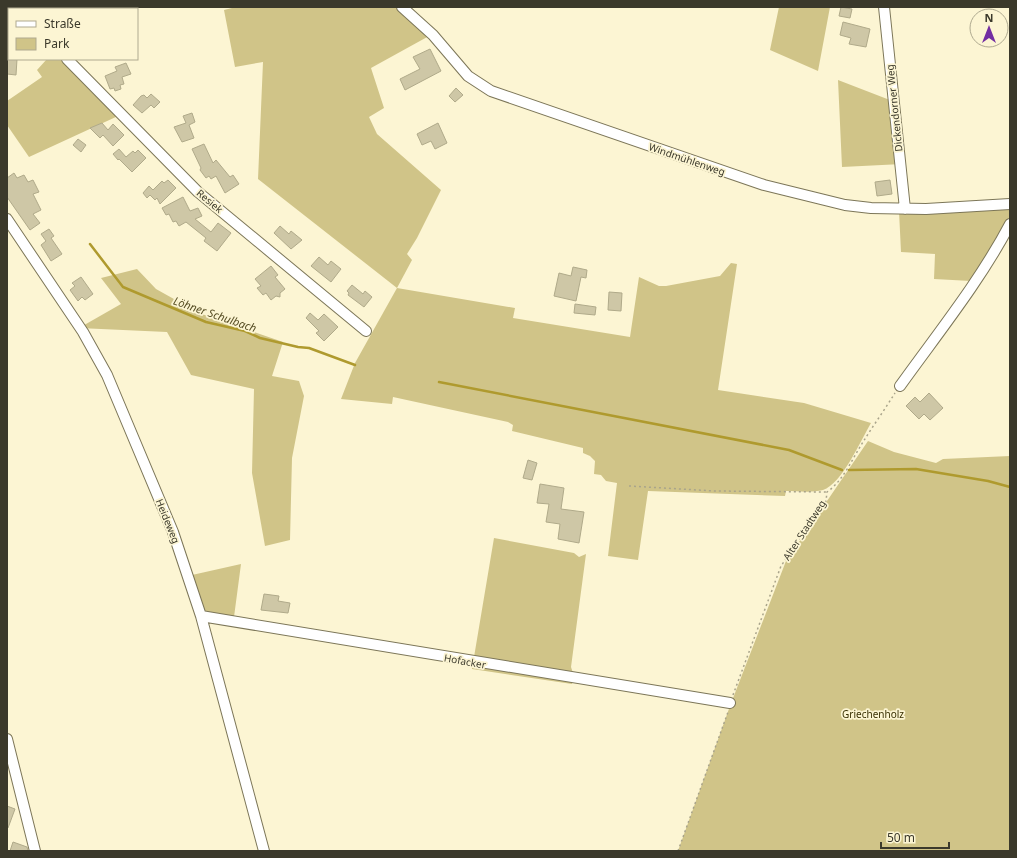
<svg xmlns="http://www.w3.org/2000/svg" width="1017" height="858" font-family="'Noto Sans',sans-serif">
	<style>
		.green { fill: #d0c488 }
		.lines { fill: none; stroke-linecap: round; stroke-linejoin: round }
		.stream { stroke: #af9a2e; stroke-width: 2.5 }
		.building { fill: #cec7a6; stroke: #b0aa8a }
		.minor-casing { stroke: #7c7658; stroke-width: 12 }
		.path { stroke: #a9a48b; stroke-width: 1.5; stroke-dasharray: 2 3; stroke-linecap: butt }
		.minor { stroke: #fff; stroke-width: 10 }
		.labels { text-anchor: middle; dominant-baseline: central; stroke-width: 3.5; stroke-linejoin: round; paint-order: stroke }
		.street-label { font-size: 10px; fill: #3b392b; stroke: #fcf5d3 }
		.park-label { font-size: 10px; fill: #393002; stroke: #fcf5d3 }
		.water-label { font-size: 11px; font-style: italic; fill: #564d23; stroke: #fcf5d3 }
	</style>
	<rect width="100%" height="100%" fill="#fcf5d3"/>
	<path class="green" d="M236,7H398L429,36L371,68L384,108L369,117L377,134L441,190L417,238L407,254L412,260L397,288L515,308L513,318L630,337L639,277L659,286H666L720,276L731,263L737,264L718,390L804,403L871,423C861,440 842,484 823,490C811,493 797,491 786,491L785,496L648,491L638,560L608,556L617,483L606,481L601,475L594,474L595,461L590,456L583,453V448L512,431L513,425L508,422L393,397L392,404L341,399L355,363L397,288L258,179L263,62L235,67L224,10Z
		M779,7H830L818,71L770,50Z
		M47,59H61L118,116L29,157L7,125V101L42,77L37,70Z
		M838,80L895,102L902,164L842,167Z
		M1010,208V220L971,281L934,279L935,254L901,252L899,211Z
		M137,269L156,289L199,313L283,342L272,376L299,381L304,396L292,458L290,540L265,546L252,473L254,389L191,375L167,332L79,328L121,304L101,278Z
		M868,441L894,452L936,463L943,459L1010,456V851H678L730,706L786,561Z
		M494,538L574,553L579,557L586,554L571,667L574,676L572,684L472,669Z
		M241,564L234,617L206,612L203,609L192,575Z"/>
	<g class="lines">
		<path class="stream" d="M90,244L123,287L206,322L245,331L260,338L298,347L309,348L355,365
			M439,382L789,450L842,470
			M849,470L916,469L988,481L1010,487"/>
	</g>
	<path class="building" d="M841,7L852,9L850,18L839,16Z
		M843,22L870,29L866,47L849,44L851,38L840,35Z
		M430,49L441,71L405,90L400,79L420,69L413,57Z
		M7,59H17L16,75L7,74Z
		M126,63L131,74L122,77L124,84L120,85L121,89L115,91L114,88L110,89L105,76L117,71L115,67Z
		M456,88L463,95L455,102L449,96Z
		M151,94L160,102L154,108L151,105L142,113L133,105L141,96L144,95L147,98Z
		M192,113L195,122L189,125L194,138L182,142L174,127L186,123L183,116Z
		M102,123L108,130L113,124L124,135L113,146L103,135L100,138L90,128Z
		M438,123L447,143L435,149L431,141L422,145L417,134Z
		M78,139L86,145L81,152L73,145Z
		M204,144L213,163L216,160L230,177L233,175L239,184L225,193L216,176L211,179L209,176L206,178L200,170L201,168L192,149Z
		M119,149L126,157L133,151L135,153L138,150L146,158L132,172L119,159L118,160L113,154Z
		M14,173L17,178L24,175L28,182L33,180L39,192L33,194L41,210L33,214L40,223L30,230L7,197V178Z
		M168,180L176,188L160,204L157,198L155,200L150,195L147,198L143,193L149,186L153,190L162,181L164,183Z
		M890,180L892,194L877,196L875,182Z
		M183,197L190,211L198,208L202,216L195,219L211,232L218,223L231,233L217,251L204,241L206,238L186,222L179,226L176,221L173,222L169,214L166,215L162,208Z
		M280,226L289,234L291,231L302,240L291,249L274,233Z
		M49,229L54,236L51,238L62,254L51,261L41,245L46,241L41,234Z
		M319,257L328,265L331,261L341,269L331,282L311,266Z
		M271,266L278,275L275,277L285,289L280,293V297L276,296L271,300L266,293L263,295L257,288L261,286L255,279Z
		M573,267L587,270L586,278L581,277L576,301L554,296L559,273L571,276Z
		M81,277L93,294L85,300L82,297L78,301L70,290L75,286L72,283Z
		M352,285L363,294L365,291L372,297L364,307L348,295L349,293L347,291Z
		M609,292L622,293L621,311L608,310Z
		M575,304L596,307L595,315L574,313Z
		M310,313L318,320L324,314L338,327L324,341L316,333L319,331L306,318Z
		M929,393L943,408L930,420L924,414L919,419L906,406L915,397L920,402Z
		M528,460L537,463L532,480L523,478Z
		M540,484L564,488L561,509L584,512L579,543L558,539L560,524L546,522L549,504L537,503Z
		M264,594L279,596L278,601L290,603L288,613L261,610Z
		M7,806L15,809L8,828H7Z
		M13,842L27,847L28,851H10Z"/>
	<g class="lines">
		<g class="minor-casing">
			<path id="minor" d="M15,7L17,9
				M402,7L433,35L468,76L491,91L764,185L845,205L871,208L926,209L1010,204
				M884,7L905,209
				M67,59L198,192L366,331
				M7,219L83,332L107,375L173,532L201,616L264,851
				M900,386C938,333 980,281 1010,224
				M201,616L730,703
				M7,739L35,851"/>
		</g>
		<path class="path" d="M629,486L715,491L827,492
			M733,695L781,566L826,501L827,492C844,480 852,459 863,442C873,426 885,409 895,393
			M678,851L728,712"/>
		<use href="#minor" class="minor"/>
	</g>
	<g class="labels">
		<g class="street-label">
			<text transform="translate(894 108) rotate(-96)">Dickendorner Weg</text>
			<text transform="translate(687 159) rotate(19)">Windmühlenweg</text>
			<text transform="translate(210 201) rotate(40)">Resiek</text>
			<text transform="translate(168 521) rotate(68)">Heideweg</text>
			<text transform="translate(804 530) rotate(-57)">Alter Stadtweg</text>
			<text transform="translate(465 661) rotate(10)">Hofacker</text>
		</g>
		<g class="park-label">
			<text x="873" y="714">Griechenholz</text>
		</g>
		<g class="water-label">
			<text transform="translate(215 314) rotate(19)">Löhner Schulbach</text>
		</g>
	</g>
	<rect width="1017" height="858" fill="none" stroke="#3b392b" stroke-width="16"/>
	<rect x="8" y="8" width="130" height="52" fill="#fcf5d3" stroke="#afaa90"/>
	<rect x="16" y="21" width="20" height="6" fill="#ffffff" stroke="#afaa90"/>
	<text x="44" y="28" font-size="12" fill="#3b392b">Straße</text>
	<rect x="16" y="38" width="20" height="12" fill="#d0c488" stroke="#afaa90"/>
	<text x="44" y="48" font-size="12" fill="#3b392b">Park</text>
	<g transform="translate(989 28)"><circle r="19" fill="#fcf5d3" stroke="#afaa90"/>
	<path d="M0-3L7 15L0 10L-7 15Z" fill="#732ea2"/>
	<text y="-6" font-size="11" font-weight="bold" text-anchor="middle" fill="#3b392b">N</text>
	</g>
	<path d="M881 842v6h68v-6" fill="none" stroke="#3b392b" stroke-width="2"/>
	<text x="887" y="842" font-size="12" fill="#3b392b" stroke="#fcf5d3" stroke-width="3" paint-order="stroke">50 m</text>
</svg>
